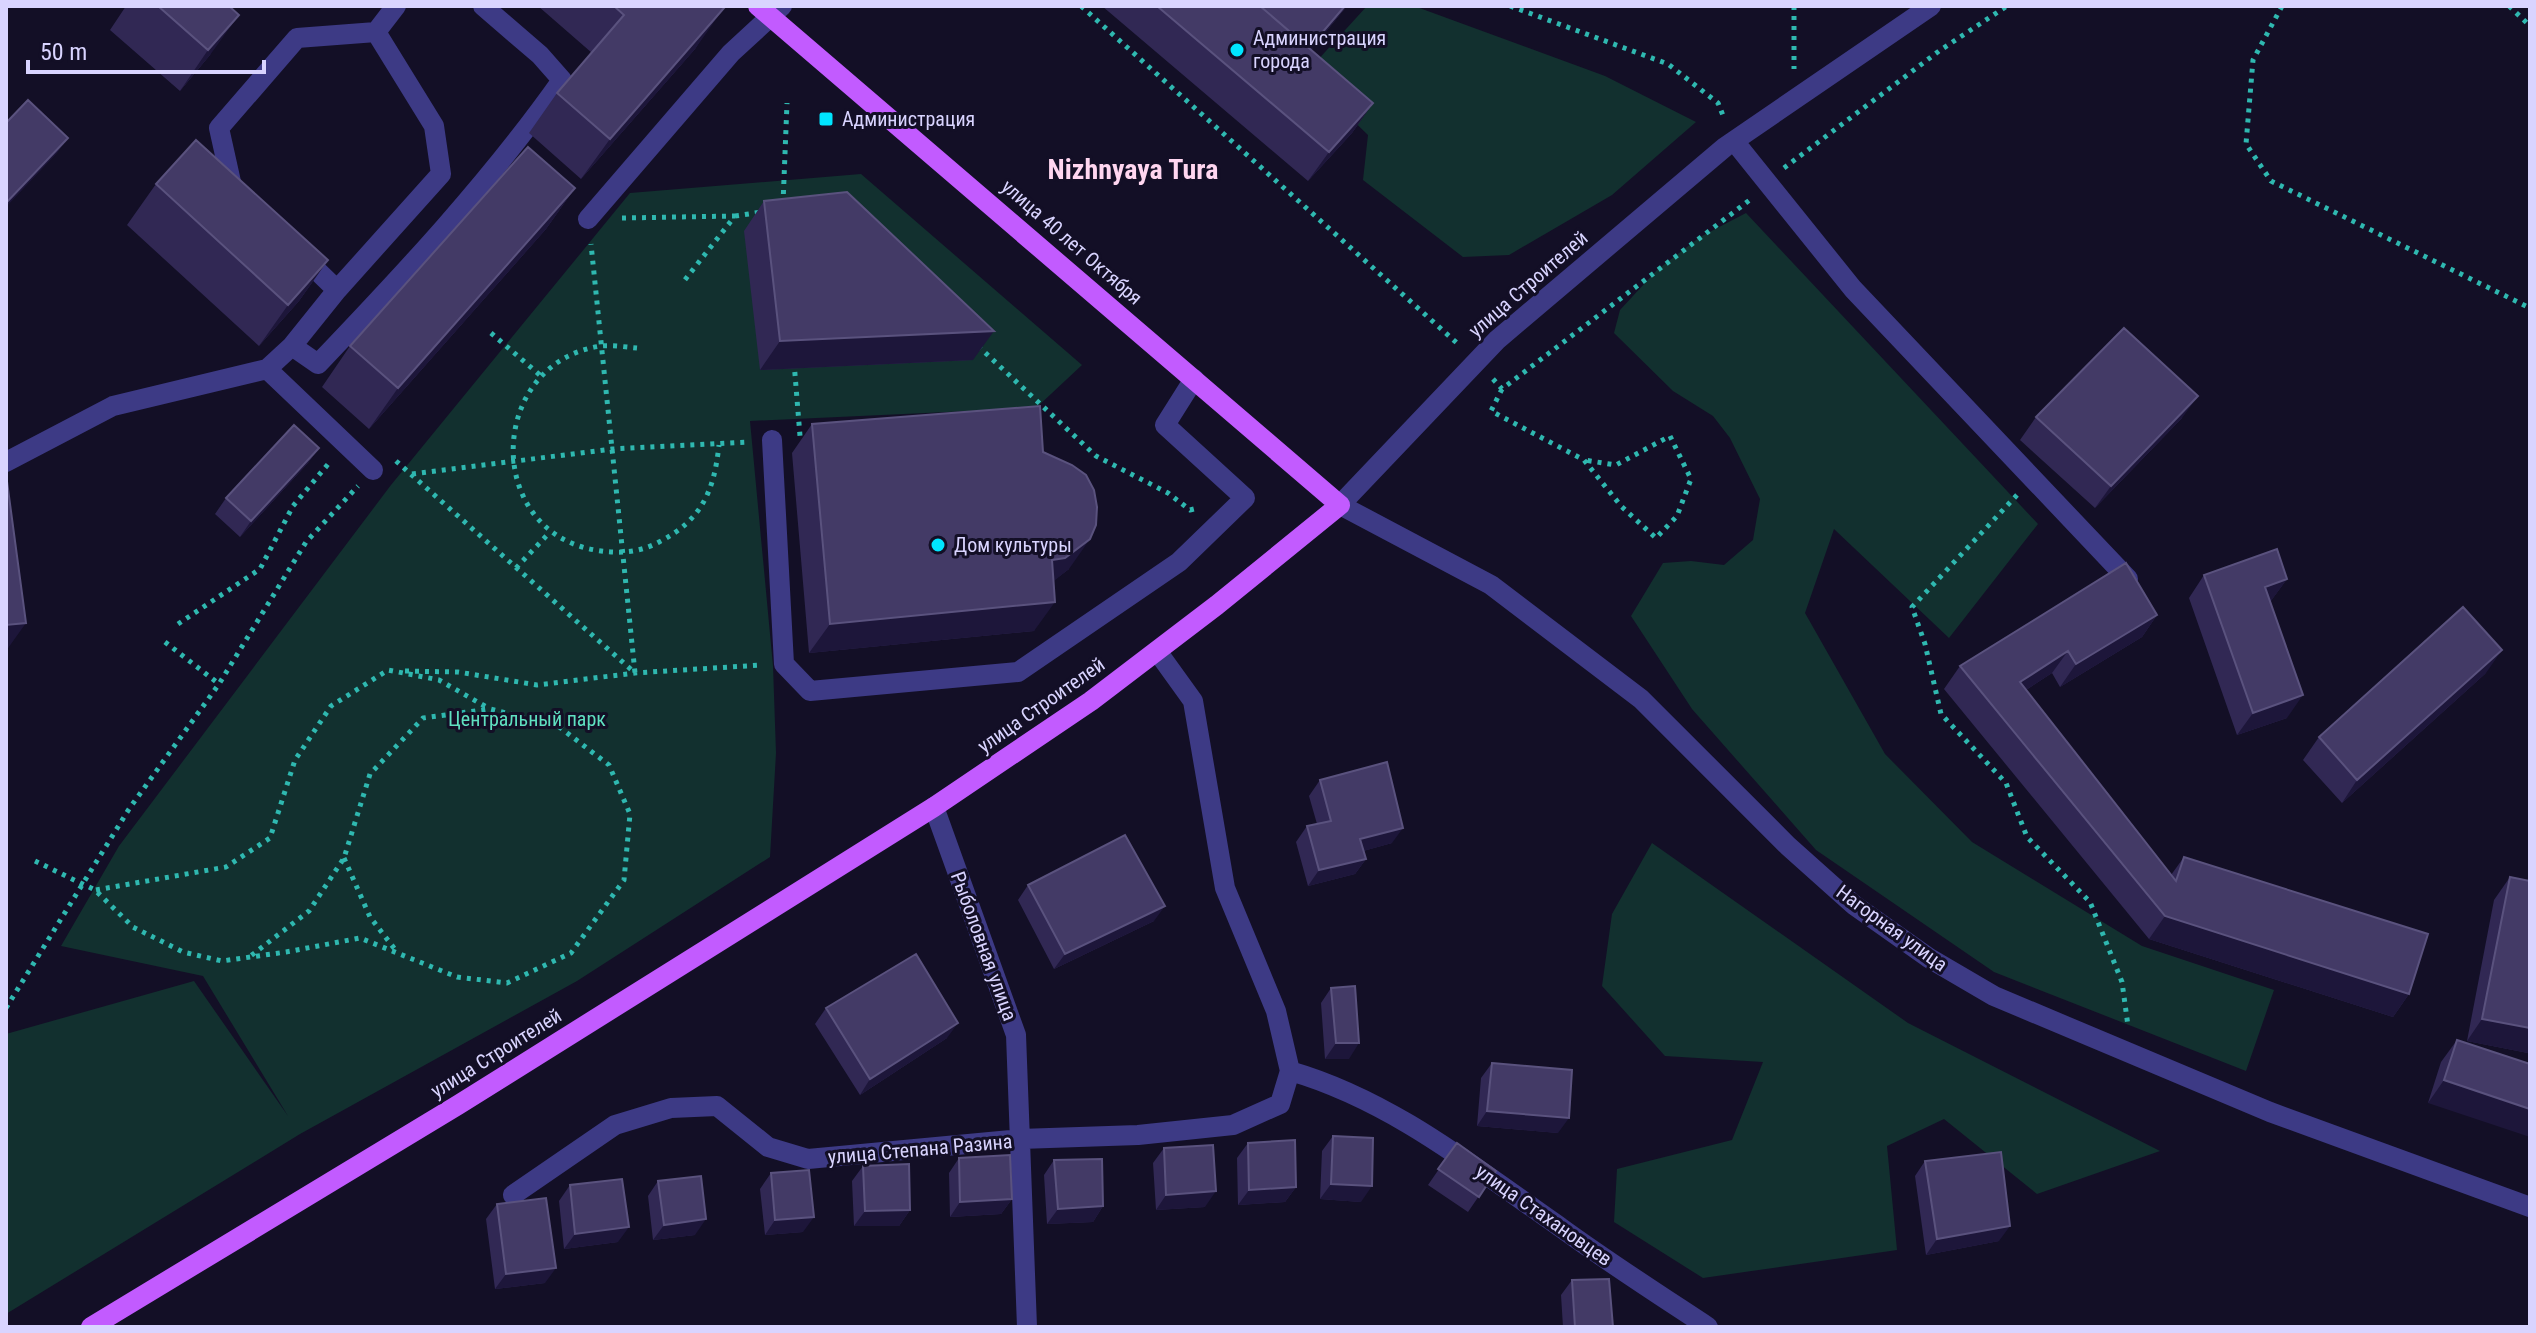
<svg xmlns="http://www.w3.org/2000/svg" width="2536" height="1333" font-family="'Roboto Condensed',sans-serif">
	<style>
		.green { fill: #12302f }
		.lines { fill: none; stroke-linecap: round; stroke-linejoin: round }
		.path { stroke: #2fb8b0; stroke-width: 5; stroke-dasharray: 4 6; stroke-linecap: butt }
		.minor { stroke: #3d3a85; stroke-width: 20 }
		.major { stroke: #c25bff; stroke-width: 20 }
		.wall { fill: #312854 }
		.shaded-wall { fill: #1d163a }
		.building { fill: #433a66; stroke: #5a527e; stroke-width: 2 }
		.poi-dot { fill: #00e5ff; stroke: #130f26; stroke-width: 3 }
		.labels { text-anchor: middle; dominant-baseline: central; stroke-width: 6; stroke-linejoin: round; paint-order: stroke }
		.poi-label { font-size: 20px; fill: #d9d4ff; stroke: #130f26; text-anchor: start }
		.street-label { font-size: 20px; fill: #d9d4ff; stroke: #130f26 }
		.park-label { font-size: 20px; fill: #5fe0c0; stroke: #130f26 }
		.district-label { font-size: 28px; font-weight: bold; fill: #ffd6f0; stroke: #130f26 }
	</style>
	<rect width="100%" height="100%" fill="#130f26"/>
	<path class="green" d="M1367,6H1414L1605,76L1696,122L1612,195L1509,255L1463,257L1363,180L1368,135L1305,74Z
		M861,174L1082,365L1036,408L750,421L773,666L776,753L770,857L577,981L300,1134L6,1314V1034L194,981L288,1116L203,976L61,946L119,846L391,485L630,193Z
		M1746,213L2038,524L1949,638L1834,529L1805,613L1885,754L1972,842L2142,946L2274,990L2246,1071L1994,972L1816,850L1692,709L1631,616L1663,563L1691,561L1724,565L1753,540L1760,499L1730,438L1713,416L1673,391L1614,333L1620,310L1657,270L1700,237Z
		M1652,843L1908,1023L2160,1151L2037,1194L1944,1119L1887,1146L1897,1250L1703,1278L1614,1222L1617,1169L1732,1140L1763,1062L1665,1056L1602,986L1612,914Z"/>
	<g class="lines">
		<path class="path" d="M1081,6L1458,344
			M1510,6L1668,64L1718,103L1724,118
			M1794,6V69
			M2282,6L2253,60L2246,144L2271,181L2530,308
			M2509,6L2530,26
			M1784,168L1939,51L2007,6
			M783,204L787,103
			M735,216L762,212
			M622,218L735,216L684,281
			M491,333L541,376
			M978,346L1096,456L1168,493L1190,510L1198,508
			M637,348C626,347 612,345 601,346C488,362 482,530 595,550C617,554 639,553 659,542C702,520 714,491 719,445
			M794,362L800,436
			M1493,379L1502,389L1751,199
			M1502,389L1491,411L1584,460L1621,506L1656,538L1677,516L1691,479L1670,436L1616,465L1584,460
			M396,461L635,673L591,244
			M412,474L612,449L748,442
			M2017,495L1912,607L1925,644L1941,714L2006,783L2027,837L2090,902L2122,982L2128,1026
			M516,568L550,532
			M178,624L260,569L293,506L329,463
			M165,642L219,684
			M405,671L458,672L537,685L635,673L761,665
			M344,858L370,917L397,952
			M35,861L95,890L133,927L183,952L222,961L286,952L360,938L457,977L507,983L571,953L624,880L630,814L609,765L558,726L490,709L423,718L370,774L344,858L309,911L248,958
			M96,890L226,867L270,838L295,760L331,706L388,670L439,680L490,709
			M6,1008L129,809L219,684L306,542L358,486"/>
		<path class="minor" d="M1931,6L1725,147L1497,340L1340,505L1491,585L1641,699L1788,846L1854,905L1929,958L1994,996L2270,1112L2530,1207
			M376,32L396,6
			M1734,141L1853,289L2128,579
			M233,191L219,128L297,38L376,32L434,126L441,174L337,290L292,346L267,369
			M588,219L731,53L782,6
			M300,254L337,290
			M292,346L318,364C404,274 490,182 562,80L540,55L483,6
			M772,440L784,664L810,691L1018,672L1179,562L1245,498L1165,425L1194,379
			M6,462L113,406L267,369L373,470
			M1157,651L1193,701L1225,888L1276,1011L1290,1071
			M934,807L1016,1035L1027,1327
			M1290,1071C1391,1100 1475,1168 1560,1227C1608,1262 1658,1294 1708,1327
			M513,1195L615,1125L671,1108L717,1106L768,1147L808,1159L1020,1139L1138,1135L1233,1125L1280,1104L1290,1071"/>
		<path class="major" d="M91,1327L458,1105L934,807L1091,701L1217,605L1340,505L758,6"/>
	</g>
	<path class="wall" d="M126,6H229L210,55L180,91L110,30Z
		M538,6H722L695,49L581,179L529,133L557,93L592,53Z
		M1102,6H1347L1311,50L1373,103L1352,133L1308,181Z
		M156,184L328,260L299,301L259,346L127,225Z
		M575,188L546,229L369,429L322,387L350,346Z
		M764,201L973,360L760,370L744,231Z
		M2036,417L2182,418L2095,508L2020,440Z
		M812,424L1043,452L1069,569L1053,581L1034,631L809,653L792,453Z
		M319,448L308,463L240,537L215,514L226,498Z
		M2204,575L2287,579L2270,602L2287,718L2237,735L2189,598Z
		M2157,615L2142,637L2060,687L2052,673L2026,690L2171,875L2184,857L2409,994L2393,1017L2149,939L1944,689L1960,666Z
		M2486,673L2342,803L2303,760L2319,737Z
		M1320,780L1392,843L1363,851L1366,859L1355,874L1308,886L1296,842L1307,826L1317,824L1309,796Z
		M2510,877L2530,881V1050L2528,1053L2467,1041L2494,900Z
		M1028,885L1154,921L1054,969L1018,900Z
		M1331,988L1349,1059H1325L1321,1003Z
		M826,1008L947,1038L860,1095L815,1024Z
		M2457,1040L2530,1064L2428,1103L2441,1062Z
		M1492,1063L1558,1133L1477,1126L1481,1078Z
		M1333,1136L1361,1202L1320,1199L1322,1151Z
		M1248,1143L1296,1187L1285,1202L1238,1205L1237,1158Z
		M1457,1143L1496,1171L1468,1212L1428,1185Z
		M1164,1148L1205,1207L1156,1210L1153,1163Z
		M959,1158L1012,1199L1001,1214L950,1217L949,1173Z
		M1054,1160L1103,1206L1093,1222L1047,1224L1044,1175Z
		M1925,1161L1999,1241L1926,1255L1915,1176Z
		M863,1166L910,1210L899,1226H854L852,1181Z
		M771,1173L803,1232L765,1235L760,1189Z
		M658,1181L695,1235L653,1240L648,1196Z
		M570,1185L618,1242L564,1249L559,1201Z
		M497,1204L545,1283L495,1289L486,1219Z
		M1572,1280L1613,1327H1563L1561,1295Z"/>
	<path class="shaded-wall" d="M1345,6H1347L1288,78L1303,55Z
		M724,8L695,49L581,179L610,139Z
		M239,15L210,55L180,91L208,50Z
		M1373,103L1352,133L1308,181L1329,152Z
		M68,138L57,153L6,207V203Z
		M575,188L546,229L369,429L398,388Z
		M328,260L299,301L259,346L288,305Z
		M994,331L973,360L760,370L780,341Z
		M2198,396L2182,418L2095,508L2111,486Z
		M319,448L308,463L240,537L251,521Z
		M1090,539L1069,569L1045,588L1052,560Z
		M2287,579L2271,601L2249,610L2265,587Z
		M1055,602L1034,631L809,653L830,624Z
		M2157,615L2142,637L2060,687L2076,664Z
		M26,623L6,651V625Z
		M2502,650L2486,673L2342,803L2357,780Z
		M2068,651L2052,673L2004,704L2020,682Z
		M2303,695L2287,718L2237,735L2253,713Z
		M1403,828L1392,843L1349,855L1360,839Z
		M1366,859L1355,874L1308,886L1319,870Z
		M1165,906L1154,921L1054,969L1065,954Z
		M2165,916L2409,994L2393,1017L2149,939Z
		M2482,1019L2530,1028V1050L2528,1053L2467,1041Z
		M958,1023L947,1038L860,1095L870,1079Z
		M1336,1043H1359L1349,1059H1325Z
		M2444,1080L2530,1109V1137L2428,1103Z
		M1487,1111L1569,1118L1558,1133L1477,1126Z
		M1331,1184L1372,1186L1361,1202L1320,1199Z
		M1296,1187L1285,1202L1238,1205L1249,1190Z
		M1216,1191L1205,1207L1156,1210L1166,1195Z
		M1012,1199L1001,1214L950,1217L960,1202Z
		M1103,1206L1093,1222L1047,1224L1058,1209Z
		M910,1210L899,1226H854L865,1211Z
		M814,1217L803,1232L765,1235L775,1220Z
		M706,1219L695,1235L653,1240L664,1225Z
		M2010,1226L1999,1241L1926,1255L1937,1239Z
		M629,1227L618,1242L564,1249L575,1234Z
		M556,1268L545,1283L495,1289L506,1274Z"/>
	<path class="building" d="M158,6H229L239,15L208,50Z
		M614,6H722L724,8L610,139L557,93L624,15Z
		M1157,6H1260L1373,103L1329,152Z
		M1260,6H1345L1309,48Z
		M28,100L68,138L6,203V123Z
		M196,140L328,260L288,305L156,184Z
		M528,147L575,188L398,388L350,346Z
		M847,192L994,331L780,341L764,201Z
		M2124,328L2198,396L2111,486L2036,417Z
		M1040,406L1043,452L1072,465L1086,475L1094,490L1097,507L1096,525L1090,539L1065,558L1052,560L1055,602L830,624L812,424Z
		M294,425L319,448L251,521L226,498Z
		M6,474L26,623L6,625Z
		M2277,549L2287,579L2265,587L2303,695L2253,713L2204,575Z
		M2126,563L2157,615L2076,664L2068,651L2020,682L2176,881L2184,857L2428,934L2409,994L2165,916L1960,666Z
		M2463,607L2502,650L2357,780L2319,737Z
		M1387,762L1403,828L1360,839L1366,859L1319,870L1307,826L1331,821L1320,780Z
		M1125,835L1165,906L1065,954L1028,885Z
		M2510,877L2530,881V1028L2482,1019Z
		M916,954L958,1023L870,1079L826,1008Z
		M1355,986L1359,1043H1336L1331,988Z
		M2457,1040L2530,1064V1109L2444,1080Z
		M1492,1063L1572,1070L1569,1118L1487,1111Z
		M1333,1136L1373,1138L1372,1186L1331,1184Z
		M1295,1140L1296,1187L1249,1190L1248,1143Z
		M1457,1143L1496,1171L1479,1197L1438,1169Z
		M1213,1145L1216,1191L1166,1195L1164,1148Z
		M2001,1152L2010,1226L1937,1239L1925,1161Z
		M1010,1155L1012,1199L960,1202L959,1158Z
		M1102,1159L1103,1206L1058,1209L1054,1160Z
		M909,1164L910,1210L865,1211L863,1166Z
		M809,1170L814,1217L775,1220L771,1173Z
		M701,1176L706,1219L664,1225L658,1181Z
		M622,1179L629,1227L575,1234L570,1185Z
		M546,1198L556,1268L506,1274L497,1204Z
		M1609,1279L1613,1327H1575L1572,1280Z"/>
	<g class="poi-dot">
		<circle cx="1237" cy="50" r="8"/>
		<rect x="818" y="111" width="16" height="16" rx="4"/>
		<circle cx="938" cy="545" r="8"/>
	</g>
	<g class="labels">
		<g class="poi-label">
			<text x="1253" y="38">Администрация<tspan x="1253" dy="23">города</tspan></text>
			<text x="842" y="119">Администрация</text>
			<text x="954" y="545">Дом культуры</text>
		</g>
		<g class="street-label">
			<text transform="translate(1072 242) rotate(41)">улица 40 лет Октября</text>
			<text transform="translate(1528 284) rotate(-41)">улица Строителей</text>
			<text transform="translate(1041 705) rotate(-35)">улица Строителей</text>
			<text transform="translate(1892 928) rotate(36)">Нагорная улица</text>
			<text transform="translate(984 946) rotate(70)">Рыболовная улица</text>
			<text transform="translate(496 1053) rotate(-32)">улица Строителей</text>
			<text transform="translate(920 1149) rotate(-5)">улица Степана Разина</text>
			<text transform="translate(1544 1215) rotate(35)">улица Стахановцев</text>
		</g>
		<g class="park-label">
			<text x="527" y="719">Центральный парк</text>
		</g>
		<g class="district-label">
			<text x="1133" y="169">Nizhnyaya Tura</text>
		</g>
	</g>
	<rect width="2536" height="1333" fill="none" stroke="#d9d4ff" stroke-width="16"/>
	<path d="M28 60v12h236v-12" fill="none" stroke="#d9d4ff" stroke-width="4"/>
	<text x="40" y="60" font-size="24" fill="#d9d4ff" stroke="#130f26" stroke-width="6" paint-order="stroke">50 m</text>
</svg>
